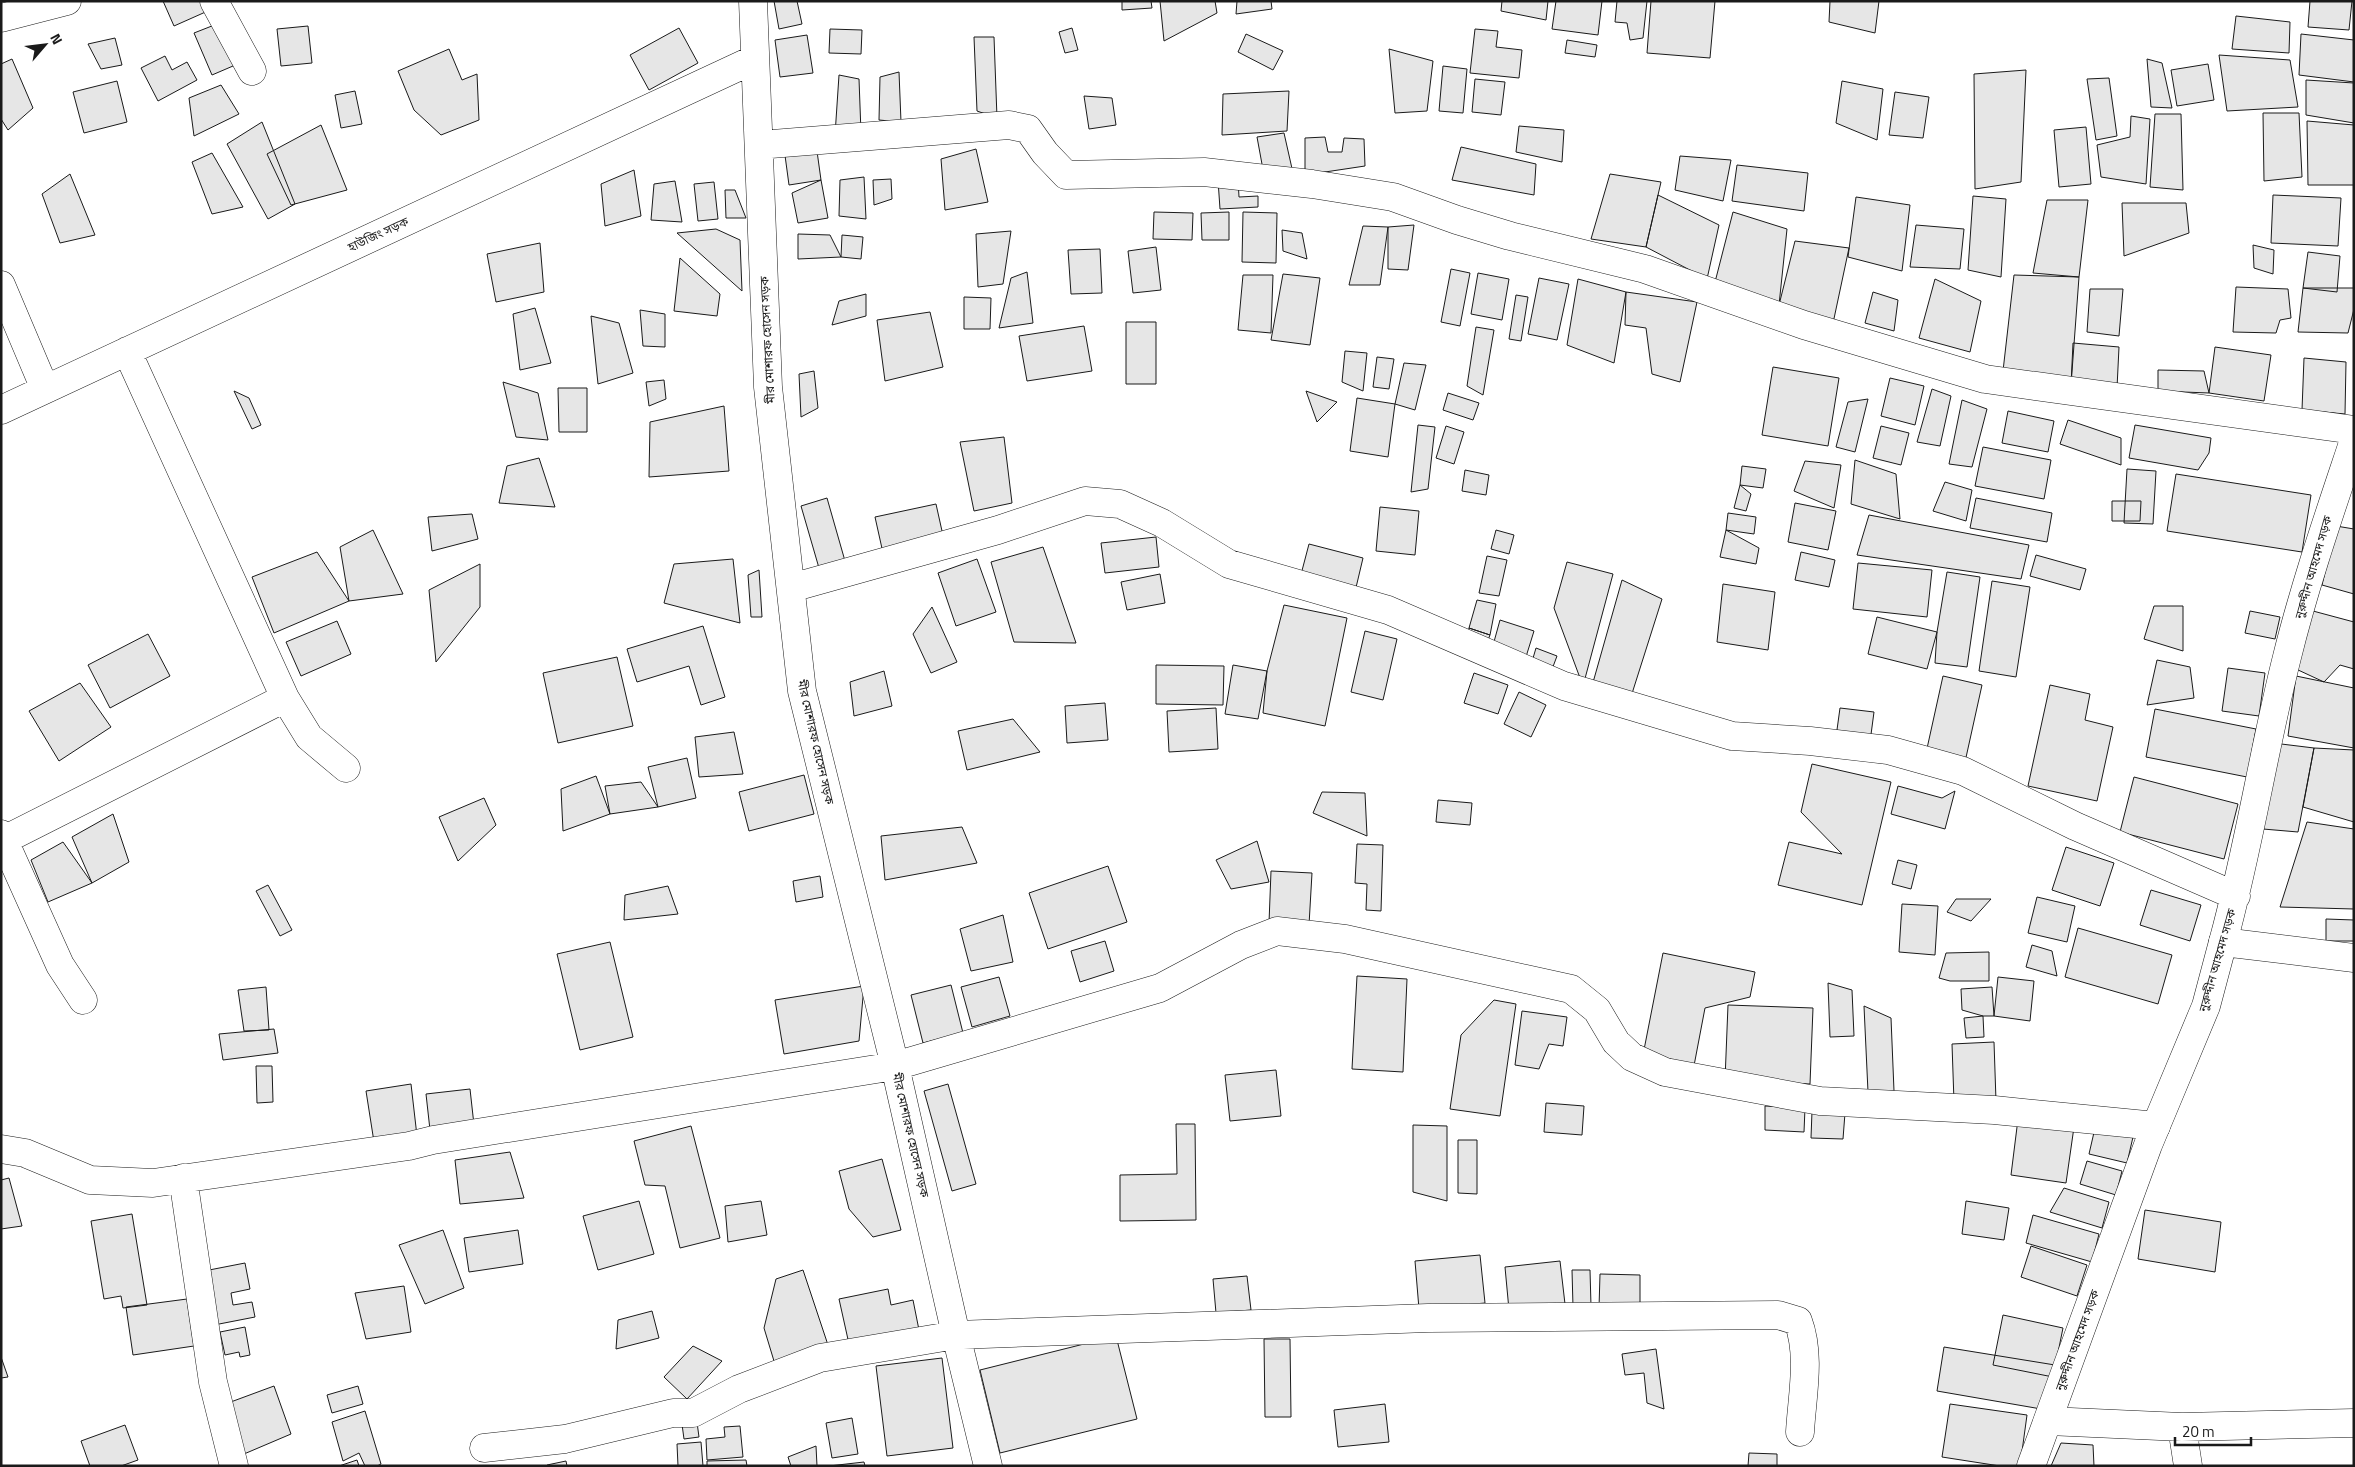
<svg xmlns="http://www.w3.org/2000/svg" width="2355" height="1467" font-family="'Titillium Web','Noto Sans Bengali',sans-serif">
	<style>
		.building { fill: #e6e6e6; stroke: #1a1a1a }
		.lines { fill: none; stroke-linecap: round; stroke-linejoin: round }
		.minor-casing { stroke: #1a1a1a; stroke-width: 29 }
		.major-casing { stroke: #1a1a1a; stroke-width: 29 }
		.minor { stroke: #fff; stroke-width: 28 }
		.major { stroke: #fff; stroke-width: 28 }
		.labels { text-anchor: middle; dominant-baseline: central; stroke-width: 4; stroke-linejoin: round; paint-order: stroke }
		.street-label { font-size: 12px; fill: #1a1a1a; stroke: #fff }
	</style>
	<rect width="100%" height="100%" fill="#fff"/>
	<path class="building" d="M163,1H206L210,10L174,26Z
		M774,1H797L802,24L779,29Z
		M1122,1H1151L1152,8L1122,10Z
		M1160,1H1215L1217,13L1164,41Z
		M1237,1H1271L1272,9L1236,14Z
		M1502,1H1548L1546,20L1501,11Z
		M1556,1H1602L1598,35L1552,29Z
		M1617,1H1647L1643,38L1630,40L1627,23L1615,22Z
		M1651,1H1715L1710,58L1647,53Z
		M1830,1H1879L1875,33L1829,22Z
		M2310,1H2352L2349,30L2308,27Z
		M2236,16L2290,22L2289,53L2232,49Z
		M222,22L240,63L212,75L194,33Z
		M308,26L312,63L281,66L277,29Z
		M679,28L698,63L649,90L630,55Z
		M1072,28L1078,50L1065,53L1059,32Z
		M830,29L862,30L861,54L829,53Z
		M1475,29L1498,31L1496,47L1522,50L1519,78L1470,73Z
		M1246,34L1283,51L1273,70L1238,52Z
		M2301,34L2354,40V82L2299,75Z
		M807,35L813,73L780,77L775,40Z
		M974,37H994L997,118L977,111Z
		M115,38L122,65L101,69L88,44Z
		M1567,40L1597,45L1595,57L1565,53Z
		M449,49L462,80L477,74L479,120L441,135L414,110L398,71Z
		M1389,49L1433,61L1427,111L1395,113Z
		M2219,55L2290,60L2298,107L2227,111Z
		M165,56L172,70L187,62L197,80L158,101L141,68Z
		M12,59L33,108L8,130L1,119V64Z
		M2147,59L2162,63L2172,108L2151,107Z
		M2208,64L2214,100L2177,106L2171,70Z
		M1443,66L1467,69L1463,113L1439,111Z
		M2026,70L2021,182L1975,189L1974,74Z
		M899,72L901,122L879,120L880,77Z
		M839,75L859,79L861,133L835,135Z
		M2109,78L2117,136L2096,140L2087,79Z
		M1475,79L1505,82L1501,115L1472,112Z
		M2306,80L2354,83V123L2306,115Z
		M117,81L127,122L84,133L73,92Z
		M1842,81L1883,89L1877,140L1836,123Z
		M221,85L239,114L194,136L189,98Z
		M355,91L362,124L341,128L335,95Z
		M1289,91L1287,131L1222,135L1223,94Z
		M1895,92L1929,97L1923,138L1889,135Z
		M1084,96L1112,98L1116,125L1089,129Z
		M2263,113H2299L2302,177L2264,181Z
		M2155,114H2181L2183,190L2150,187Z
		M2131,116L2150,119L2146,184L2101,177L2097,145L2130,137Z
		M2307,121L2354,125V185H2308Z
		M262,122L295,204L268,219L227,144Z
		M321,125L347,190L291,205L267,154Z
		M1519,126L1564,130L1562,162L1516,152Z
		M2086,127L2091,184L2059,187L2054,130Z
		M1284,133L1293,173L1264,175L1257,137Z
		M1325,137L1328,152H1342L1344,138L1364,139L1365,166L1305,175V138Z
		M816,144L821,180L789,185L784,148Z
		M1461,147L1536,164L1534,195L1452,180Z
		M976,149L988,202L945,210L941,159Z
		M212,153L243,207L212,214L192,162Z
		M1680,156L1731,160L1723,201L1675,190Z
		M1737,165L1808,173L1804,211L1732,201Z
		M634,170L641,216L605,226L601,184Z
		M70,174L95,235L60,243L42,194Z
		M1610,174L1661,182L1646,247L1591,239Z
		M864,177L866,219L839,216L840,180Z
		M891,179L892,199L874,205L873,180Z
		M1238,179L1239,197L1258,196V207L1220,209L1218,180Z
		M821,180L828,218L798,223L792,193Z
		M675,181L682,222L651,220L654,184Z
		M714,182L718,219L698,221L694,184Z
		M725,190H735L746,218H726Z
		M1658,195L1719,225L1707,279L1646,247Z
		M2273,195L2341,198L2338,246L2271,243Z
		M1973,196L2006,199L2001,277L1968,270Z
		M1856,197L1910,205L1902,271L1848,257Z
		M2047,200H2088L2079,277L2033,273Z
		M2122,203H2186L2189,233L2124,256Z
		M1154,212L1193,213L1192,240L1153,239Z
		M1229,212V240H1202L1201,213Z
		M1243,212L1277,213L1276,263L1242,262Z
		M1733,212L1787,229L1779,305L1714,286Z
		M1414,225L1408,270L1388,269V227Z
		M1916,225L1964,229L1960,269L1910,267Z
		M1363,226L1388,227L1380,285H1349Z
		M716,229L740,240L742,291L677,233Z
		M1282,230L1302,233L1307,259L1283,251Z
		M1011,231L1003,284L978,287L976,234Z
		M798,234L830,235L841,257L798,259Z
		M842,235L863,237L861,259L841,257Z
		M1795,241L1849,248L1832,328L1777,313Z
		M540,243L544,292L496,302L487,254Z
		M2253,245L2274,250L2273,274L2254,268Z
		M1156,247L1161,290L1133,293L1128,251Z
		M1100,249L1102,293L1071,294L1068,250Z
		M2308,252L2340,256L2337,292L2303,288Z
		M680,258L720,294L717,316L674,311Z
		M1451,269L1470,273L1460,326L1441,322Z
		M1027,272L1033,323L999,328L1011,278Z
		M1478,273L1509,279L1502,320L1471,314Z
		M1283,274L1320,278L1310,345L1271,340Z
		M1243,275H1273L1271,333L1238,330Z
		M2014,275L2079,277L2071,385L2003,371Z
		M1539,278L1569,284L1557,340L1528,334Z
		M1578,279L1626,292L1614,363L1567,345Z
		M1935,279L1981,301L1970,352L1919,338Z
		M2236,287L2288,289L2291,318L2280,320L2276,333L2233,332Z
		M2303,288H2354V309L2348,333L2298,332Z
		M2090,289H2123L2119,336L2087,332Z
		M1626,292L1697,302L1680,382L1652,374L1646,328L1625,325Z
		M1873,292L1898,300L1894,331L1865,323Z
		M866,294V316L832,325L839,301Z
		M1516,295L1528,297L1521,341L1509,339Z
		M964,297L991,298L990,329H964Z
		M535,308L551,363L520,370L513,314Z
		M640,310L665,314V347L643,346Z
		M930,312L943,367L885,381L877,320Z
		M591,316L619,323L633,373L598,384Z
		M1126,322H1156V384H1126Z
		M1084,326L1092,371L1027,381L1019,336Z
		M1476,327L1494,330L1483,395L1467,386Z
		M2073,343L2119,347L2117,388L2071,385Z
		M2215,347L2271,355L2264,401L2209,393Z
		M1345,351L1367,353L1363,391L1342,382Z
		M1377,357L1394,359L1389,389L1373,387Z
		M2304,358L2346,362L2345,414L2302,410Z
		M1404,363L1426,365L1415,410L1395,404Z
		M1773,367L1839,378L1828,446L1762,435Z
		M2158,370L2204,371L2209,393L2158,391Z
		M814,371L818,408L801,417L799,374Z
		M1890,378L1924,386L1915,425L1881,416Z
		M664,380L666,399L649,406L646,382Z
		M503,382L538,393L548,440L516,437Z
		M558,388H587V432H559Z
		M1932,389L1951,396L1940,446L1917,442Z
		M234,391L249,398L261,425L252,429Z
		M1306,391L1337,402L1317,422Z
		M1448,393L1479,403L1473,420L1443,410Z
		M1357,398L1395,404L1388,457L1350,451Z
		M1868,399L1855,452L1836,447L1848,402Z
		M1962,400L1987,409L1972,467L1949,464Z
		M724,406L729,471L649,477L650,422Z
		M2008,411L2054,421L2048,452L2002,443Z
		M2068,420L2121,438V465L2060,444Z
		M1418,425L1435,427L1428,489L1411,492Z
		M2135,425L2211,438L2209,453L2198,470L2129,458Z
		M1446,426L1464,432L1454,464L1436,458Z
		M1881,426L1909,433L1901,465L1873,458Z
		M1004,437L1012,503L974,511L960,442Z
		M1983,447L2051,460L2044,499L1975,486Z
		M539,458L555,507L499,503L507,466Z
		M1855,460L1896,474L1900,519L1851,504Z
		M1805,461L1841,465L1834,508L1794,491Z
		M1742,466L1766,469L1763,488L1740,485Z
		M2127,469L2156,471L2153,524L2124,523Z
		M1465,470L1489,475L1486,495L1462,491Z
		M2176,474L2311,495L2302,552L2167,531Z
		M1945,482L1972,490L1966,521L1933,511Z
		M1740,485L1751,494L1746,511L1734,508Z
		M827,498L845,561L819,568L801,506Z
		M1976,498L2052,513L2047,542L1970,528Z
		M2112,501H2141L2140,521H2112Z
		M1795,503L1836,511L1828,550L1788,542Z
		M936,504L944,540L883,553L875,517Z
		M1380,507L1419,511L1415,555L1376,551Z
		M1728,513L1756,517L1754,534L1726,530Z
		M472,514L478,539L432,551L428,517Z
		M1869,515L2029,545L2021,579L1857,555Z
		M2336,526L2354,529V594L2322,585Z
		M373,530L403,594L349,601L340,547Z
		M1496,530L1514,535L1509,554L1491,549Z
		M1726,530L1759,548L1756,564L1720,557Z
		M1156,537L1159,567L1105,573L1101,543Z
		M1309,544L1363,558L1354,596L1299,582Z
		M1043,547L1076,643L1014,642L991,562Z
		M317,552L349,601L274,633L252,577Z
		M1801,552L1835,560L1829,587L1795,580Z
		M2036,555L2086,569L2080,590L2030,576Z
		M1487,556L1507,560L1499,596L1479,593Z
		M733,559L740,623L664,603L674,564Z
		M977,559L996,612L956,626L938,573Z
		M1567,562L1613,574L1583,686L1554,608Z
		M1858,563L1932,570L1927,617L1853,609Z
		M480,564V607L436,662L429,590Z
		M759,570L762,617H751L748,575Z
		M1947,572L1980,577L1967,667L1935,663L1937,632Z
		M1160,574L1165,603L1127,610L1121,582Z
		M1622,580L1662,599L1629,703L1592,686Z
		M1992,581L2030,587L2016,677L1979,671Z
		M1723,584L1775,592L1768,650L1717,642Z
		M1477,600L1496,604L1490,635L1469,628Z
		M1284,605L1347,618L1325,726L1263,713L1267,671Z
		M2154,606H2183V651L2144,639Z
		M932,607L957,662L931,673L913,634Z
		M2250,611L2280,617L2275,639L2245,633Z
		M2313,611L2354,622V669L2340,665L2324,682L2296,669Z
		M1877,617L1937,632L1927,669L1868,654Z
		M1500,620L1534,631L1525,660L1492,649Z
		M337,621L351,654L301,676L286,642Z
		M703,626L725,697L701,705L689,666L637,682L627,649Z
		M1469,628L1490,635L1485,648L1465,642Z
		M1365,631L1397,639L1383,700L1351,692Z
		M148,634L170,676L110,708L88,665Z
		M1536,648L1557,656L1551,672L1531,665Z
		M617,657L633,726L558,743L543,673Z
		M2157,660L2190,667L2194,698L2147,705Z
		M1156,665L1224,666L1223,705L1156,704Z
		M1233,665L1267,671L1258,719L1225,714Z
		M2228,668L2265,673L2259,716L2222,711Z
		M884,671L892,706L854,716L850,682Z
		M1474,673L1508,685L1498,714L1464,703Z
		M1943,676L1982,685L1965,762L1926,753Z
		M2296,676L2354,688V748L2288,736Z
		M80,683L111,727L59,761L29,711Z
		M2050,685L2090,694L2085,720L2113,727L2097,801L2028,786Z
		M1519,692L1546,705L1531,737L1504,724Z
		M1105,703L1108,740L1067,743L1065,706Z
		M1216,708L1218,749L1169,752L1167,711Z
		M1840,708L1874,712L1870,742L1836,737Z
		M2155,709L2256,729L2247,777L2146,757Z
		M1013,719L1040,752L967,770L958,731Z
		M734,732L743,774L699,777L695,737Z
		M2273,743L2314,748L2298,832L2263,829Z
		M2314,748L2354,750V822L2303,807Z
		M687,758L696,798L658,807L648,767Z
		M1812,764L1891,782L1862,905L1778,885L1789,842L1842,854L1801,812Z
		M804,775L814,814L749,831L739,792Z
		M596,776L610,814L563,831L561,789Z
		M2134,777L2238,804L2224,859L2120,832Z
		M641,782L658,807L610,814L605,786Z
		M1898,786L1942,798L1955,791L1945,829L1891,814Z
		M1322,792L1365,793L1367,836L1313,813Z
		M484,798L496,825L458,861L439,817Z
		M1438,800L1472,803L1470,825L1436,822Z
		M113,814L129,862L92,883L72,837Z
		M2307,822L2354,829V909L2280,907Z
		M962,827L977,863L885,880L881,836Z
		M1257,841L1269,882L1231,889L1216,860Z
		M63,842L92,883L48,902L31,860Z
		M1357,844L1383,845L1381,911L1366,910L1367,884L1355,883Z
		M2066,847L2114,863L2100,906L2052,890Z
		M1898,860L1917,865L1911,889L1892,884Z
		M1108,866L1127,922L1048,949L1029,893Z
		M1271,871L1312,873L1309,925L1269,923Z
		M820,876L823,897L796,902L793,881Z
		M268,885L292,930L280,936L256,891Z
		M668,886L678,914L624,920L625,895Z
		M2151,890L2201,905L2190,941L2140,925Z
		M2037,897L2075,906L2067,942L2028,933Z
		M1956,899H1991L1971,921L1947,912Z
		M1902,904L1938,906L1935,955L1899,952Z
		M1003,915L1013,962L971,971L960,929Z
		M2326,919L2354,920V941H2326Z
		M2078,928L2172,955L2158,1004L2065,977Z
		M1105,941L1114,971L1080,982L1071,951Z
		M610,942L633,1037L580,1050L557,954Z
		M2032,945L2052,951L2057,976L2026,967Z
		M1989,952V981H1950L1939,978L1946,953Z
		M1663,953L1755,972L1750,997L1705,1008L1693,1071L1642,1060Z
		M1357,976L1407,979L1403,1072L1352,1069Z
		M999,977L1010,1016L972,1027L961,987Z
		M1998,977L2034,981L2030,1021L1994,1016Z
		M1828,983L1852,990L1854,1036L1830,1037Z
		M951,985L963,1033L923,1043L911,995Z
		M864,986L859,1041L784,1054L775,1000Z
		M266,987L269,1030L244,1031L238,990Z
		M1992,987L1994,1016H1983L1962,1010L1961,989Z
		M1494,1000L1516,1004L1500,1116L1450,1109L1461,1035Z
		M1728,1005L1813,1008L1810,1084L1725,1080Z
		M1864,1006L1891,1018L1894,1091L1868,1092Z
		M1522,1011L1567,1017L1563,1046L1549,1044L1539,1069L1515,1065Z
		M1983,1016L1984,1037L1966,1038L1964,1018Z
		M274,1029L278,1053L223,1060L219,1034Z
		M1994,1042L1996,1101L1954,1102L1952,1044Z
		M256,1066H272L273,1102L257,1103Z
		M1276,1070L1281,1116L1230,1121L1225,1075Z
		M411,1084L417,1136L374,1142L366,1091Z
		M948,1084L976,1184L952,1191L924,1091Z
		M470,1089L474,1125L430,1130L426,1094Z
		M1546,1103L1584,1106L1582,1135L1544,1132Z
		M1765,1106L1805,1108L1804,1132L1765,1130Z
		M1812,1111L1845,1113L1843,1139L1811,1138Z
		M2018,1119L2074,1127L2066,1183L2011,1175Z
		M1176,1124H1195L1196,1220L1120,1221V1175L1177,1174Z
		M1413,1125L1447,1126V1201L1413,1192Z
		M691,1126L720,1238L680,1248L665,1186L645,1185L634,1141Z
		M2095,1128L2133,1137L2127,1163L2089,1154Z
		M1458,1140H1477V1194L1458,1193Z
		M510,1152L524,1198L460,1204L455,1160Z
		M882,1159L901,1230L873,1237L849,1209L839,1171Z
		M2087,1161L2122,1171L2116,1195L2080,1184Z
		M9,1178L22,1226L1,1229V1180Z
		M2064,1188L2109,1202L2102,1228L2050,1212Z
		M639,1201L654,1254L598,1270L583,1216Z
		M761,1201L767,1235L728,1242L725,1206Z
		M1966,1201L2009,1208L2004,1240L1962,1234Z
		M2145,1210L2221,1222L2215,1272L2138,1259Z
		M132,1214L147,1305L123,1308L121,1296L104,1299L91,1221Z
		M2033,1215L2099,1234L2092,1262L2026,1243Z
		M443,1230L464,1288L425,1304L399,1245Z
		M518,1230L523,1264L469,1272L464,1238Z
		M2031,1246L2087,1265L2077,1296L2021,1277Z
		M1480,1255L1485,1303L1419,1309L1415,1261Z
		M1560,1261L1565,1304L1509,1310L1505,1267Z
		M245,1263L250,1289L231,1293L233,1305L252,1302L255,1317L214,1325L204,1271Z
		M803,1270L831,1354L777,1371L764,1328L776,1279Z
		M1572,1270H1590L1591,1306L1573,1307Z
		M1600,1274L1640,1275V1309L1599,1308Z
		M1247,1276L1251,1310L1216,1313L1213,1279Z
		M404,1286L411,1332L366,1339L355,1293Z
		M888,1289L891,1305L913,1300L919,1330L849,1344L839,1299Z
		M187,1299L194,1346L133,1355L126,1307Z
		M652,1311L659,1338L616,1349L618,1320Z
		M2003,1315L2063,1328L2053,1377L1993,1365Z
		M245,1327L250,1355L240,1357L239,1352L225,1355L220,1332Z
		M1116,1336L1137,1419L1000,1453L980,1370Z
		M1264,1339H1290L1291,1417H1265Z
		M693,1346L722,1361L687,1399L664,1377Z
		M1944,1347L2055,1365L2047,1410L1937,1391Z
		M1656,1349L1664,1409L1647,1403L1644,1373L1625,1375L1622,1354Z
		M1,1357L8,1377L1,1378Z
		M942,1358L953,1448L887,1456L876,1366Z
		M274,1386L291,1434L244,1454L228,1403Z
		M358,1386L363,1404L332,1413L327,1395Z
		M1385,1404L1389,1442L1338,1447L1334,1410Z
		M1950,1404L2027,1415L2020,1466H2000L1942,1457Z
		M365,1411L381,1464L377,1466H365L359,1453L343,1461L332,1422Z
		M696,1415L699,1437L684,1439L681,1417Z
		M852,1418L858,1454L832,1458L826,1423Z
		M125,1425L138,1460L121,1466H90L81,1441Z
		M740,1426L743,1457L707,1460L706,1439L725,1437L724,1427Z
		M701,1442L703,1466H678L677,1444Z
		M2061,1443L2093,1445L2094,1466H2051Z
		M816,1446L817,1466H791L788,1457Z
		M1749,1453L1777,1454V1466H1748Z
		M357,1460L359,1466H339Z
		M746,1460L747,1466H707V1461Z
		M566,1461L567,1466H548L547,1465Z
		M864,1462L865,1466H829Z"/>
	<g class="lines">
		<g class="minor-casing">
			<path id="minor" d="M214,1L252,71
				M753,1L768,387L802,691L895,1066L956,1335L988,1466
				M1,18L67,1
				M759,145L1009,125L1028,129L1045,153L1066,175L1204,172L1312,184L1393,197L1457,220L1510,236L1645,269L1804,325L1985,379L2354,430
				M1,285L45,389
				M127,351L285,698L309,737L346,768
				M1,410L755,59
				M791,588L998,530L1085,501L1120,504L1162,523L1229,564L1388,610L1564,686L1732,736L1810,741L1888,750L1963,771L2075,826L2236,896
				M1,834L60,965L83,1000
				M4,840L285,698
				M2223,942C2249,848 2263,752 2287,657C2305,584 2330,512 2354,440
				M1,1149L25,1153L90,1180L153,1183L409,1146L433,1140L895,1066L1160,988L1241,945L1277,931L1345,939L1571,989L1597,1010L1616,1042L1632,1057L1665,1072L1820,1101L1994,1110L2156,1126
				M183,1178L213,1382L234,1466
				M2048,1421L2182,1427L2354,1423
				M2182,1427L2188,1466
				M484,1448L565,1439L673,1413H693L739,1389L820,1358L956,1335L1428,1318L1778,1315L1798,1321C1811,1356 1802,1396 1800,1432"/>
		</g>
		<g class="major-casing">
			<path id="major" d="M2031,1466L2148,1145L2206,1006L2223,942L2354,958"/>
		</g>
		<use href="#minor" class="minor"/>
		<use href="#major" class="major"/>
	</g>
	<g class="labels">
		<g class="street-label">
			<text transform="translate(378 234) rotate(-25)">হাউজিং সড়ক</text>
			<text transform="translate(767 340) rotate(-93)">মীর মোশারফ হোসেন সড়ক</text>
			<text transform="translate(2313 567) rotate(-74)">নুরুদ্দীন আহমেদ সড়ক</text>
			<text transform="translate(816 742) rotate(77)">মীর মোশারফ হোসেন সড়ক</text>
			<text transform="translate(2217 960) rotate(-74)">নুরুদ্দীন আহমেদ সড়ক</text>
			<text transform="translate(911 1135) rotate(77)">মীর মোশারফ হোসেন সড়ক</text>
			<text transform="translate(2077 1340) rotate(-70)">নুরুদ্দীন আহমেদ সড়ক</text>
		</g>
	</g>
	<rect width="2355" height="1467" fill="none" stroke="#1a1a1a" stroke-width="5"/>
	<g transform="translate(45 45) rotate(62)" stroke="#ffffff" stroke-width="4" paint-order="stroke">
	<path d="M0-4L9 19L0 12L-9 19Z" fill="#1a1a1a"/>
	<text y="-8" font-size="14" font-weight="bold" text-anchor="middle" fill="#1a1a1a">N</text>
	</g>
	<path d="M2175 1437v8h76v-8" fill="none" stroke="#1a1a1a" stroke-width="2.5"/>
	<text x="2182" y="1437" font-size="15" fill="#1a1a1a" stroke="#ffffff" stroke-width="4" paint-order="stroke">20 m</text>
</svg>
